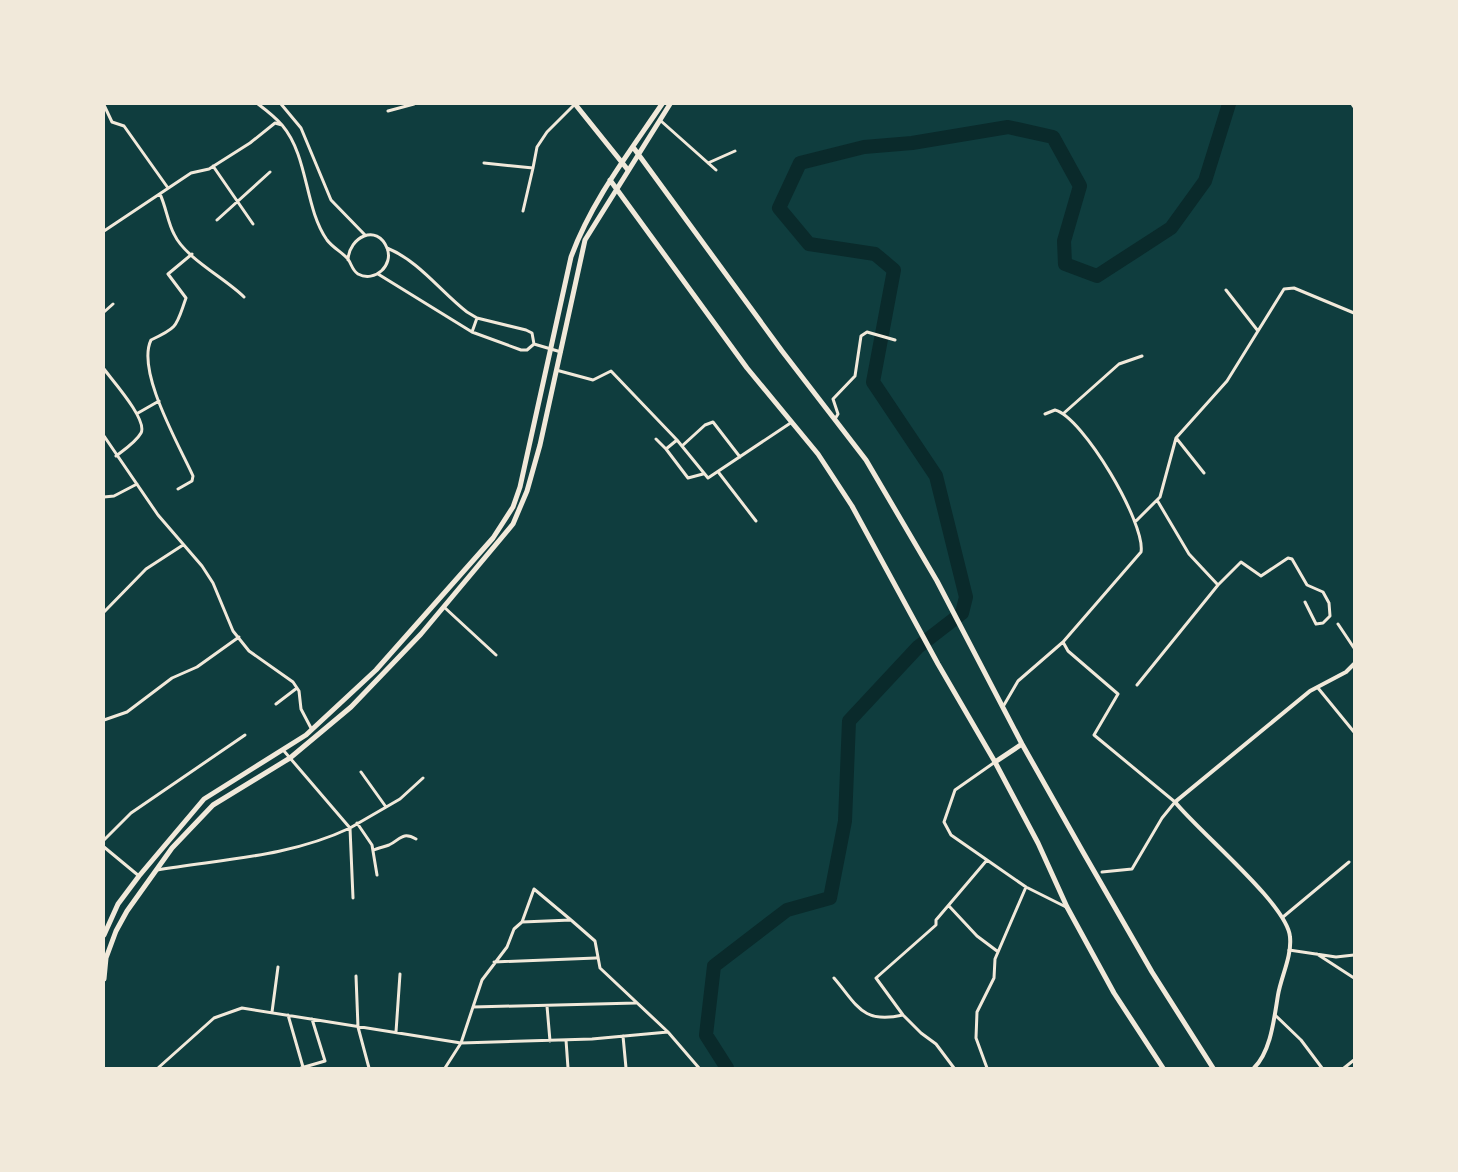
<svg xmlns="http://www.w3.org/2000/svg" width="1458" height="1172" font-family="Figtree,sans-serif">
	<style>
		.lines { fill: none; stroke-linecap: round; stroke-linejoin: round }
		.river { stroke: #0a2a2b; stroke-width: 14 }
		.minor { stroke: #f1e9da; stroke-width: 3 }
		.tertiary { stroke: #f1e9da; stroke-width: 4 }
		.primary { stroke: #f1e9da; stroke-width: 5 }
		.trunk { stroke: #f1e9da; stroke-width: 5 }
	</style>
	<rect width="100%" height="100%" fill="#0f3d3e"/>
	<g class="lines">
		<path class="river" d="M727,1068L706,1035L714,966L787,910L830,898L845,821L849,721L918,647L962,613L966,597L936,476L873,382L894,270L875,254L809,244L779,208L800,163L864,147L912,143L1008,127L1053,137L1080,186L1064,241L1065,264L1097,276L1171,228L1205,181L1229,104"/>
		<path class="minor" d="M258,104C266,110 275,117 282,125C309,157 304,207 327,240C333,248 342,252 348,259C352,265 352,270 358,274C375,283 394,265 387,248C377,223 349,237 348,260
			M281,104L301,128L331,200L365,235
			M1352,104L1354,107
			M104,105L112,122L124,126L168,188
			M388,111L414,104
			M661,121L716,170
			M484,163L533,168L537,147L547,132L574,105
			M708,163L735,151
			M213,166L253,224
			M160,194C166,207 168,223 174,234C185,258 225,278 244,297
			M523,211L533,168
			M217,220L270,172
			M104,231L191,173L209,169L250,143L275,123L282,125
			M387,248C419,261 440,291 467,312L477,318L526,330L532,333L534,344
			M378,274L472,332L521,350H527L534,344
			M1226,290L1258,331
			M104,312L113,304
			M472,332L477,318
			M534,344L561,352
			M104,369C112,380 148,420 141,433C136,442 124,450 116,456
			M556,370L593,380L611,371L677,440L708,478L792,422
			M138,413L159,401
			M1064,413L1119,364L1142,356
			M1045,414L1055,410C1083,417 1146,524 1141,552L1063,642L1068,651L1118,694L1094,735L1175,802L1162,818L1132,869L1102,872
			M835,419L838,414L833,399L855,376L861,336L867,332L895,340
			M104,436L158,515L202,566L213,583L233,631L249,651L293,682L299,691L301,709L312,730
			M656,439L666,449L677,440
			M1177,439L1204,473
			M682,446L705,425L713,422L740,457
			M666,449L688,478L703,474
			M719,473L756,521
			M178,489L192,481L193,476C179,445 136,371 151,340C179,327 176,326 186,298L168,274L192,254
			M104,497L114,496L137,484
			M1157,500L1189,554L1218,585
			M1135,522L1160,497L1176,438L1227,381L1284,289L1294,288L1354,313
			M444,607L496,655
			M104,612L146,569L183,545
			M1338,624L1354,648
			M1137,685L1218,585L1241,562L1261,576L1288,558L1292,559L1307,585L1323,592L1329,603L1330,616L1323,623L1316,624L1305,602
			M1318,688L1354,732
			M276,704L297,688
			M1004,705L1018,681L1063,642
			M104,720L127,712L172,678L197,667L239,637
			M284,751L350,828L400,799L423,778
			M361,772L386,807
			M357,823L372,845L377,875
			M104,840L131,813L245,735
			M104,847L139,876
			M374,850C378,848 384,847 389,845C400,840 402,831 416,839
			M987,860L951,835L944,822L955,790L995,762
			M157,870C223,859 289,857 350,828L353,898
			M949,906L977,936L997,951
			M1283,917L1349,862
			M522,922L534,889L571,920
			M1289,950L1336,957L1354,955
			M1317,954L1354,978
			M494,962L596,958
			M356,976L358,1027L369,1068
			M834,978C858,1006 862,1024 903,1015
			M547,1006L550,1041
			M473,1007L636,1003
			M272,1012L278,967
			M288,1015L303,1067
			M1275,1015L1301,1040L1322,1068
			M396,1032L400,974
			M623,1036L626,1068
			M566,1040L568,1068
			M158,1068L214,1018L242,1008L461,1043L482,980L507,947L514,929L522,922L571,920L595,941L600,968L668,1032L699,1068
			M301,1068L325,1061L312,1019
			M445,1068L461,1043L592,1039L668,1032
			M954,1068L936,1044L921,1033L903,1015L876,978L936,925V920L987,860L1026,887L1066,907
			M987,1068L976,1038L977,1012L994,978L995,959L1026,887
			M1344,1068L1354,1060"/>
		<path class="tertiary" d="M1254,1068C1271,1051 1274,1019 1278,995C1281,977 1292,956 1290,937C1288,905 1199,832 1175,802L1310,691L1346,672L1354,664"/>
		<path class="primary" d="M575,104L628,170"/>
		<path class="trunk" d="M633,147L782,351L866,460L937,581L1022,744L1083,852L1152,972L1213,1068
			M610,180L747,368L818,454L852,506L938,664L995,762L1038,843L1067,907L1114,993L1163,1068
			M995,762L1022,744
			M104,935L118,904L139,876L204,799L306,735L376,670L493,538L513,507L520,487L571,257C592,200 629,153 662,104
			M104,979L106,958L116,931L127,911L172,848L213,805L290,758L351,707L421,634L513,524L527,491L540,445L585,240L670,104"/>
	</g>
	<rect width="1458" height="1172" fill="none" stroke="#f1e9da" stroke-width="210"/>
</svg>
